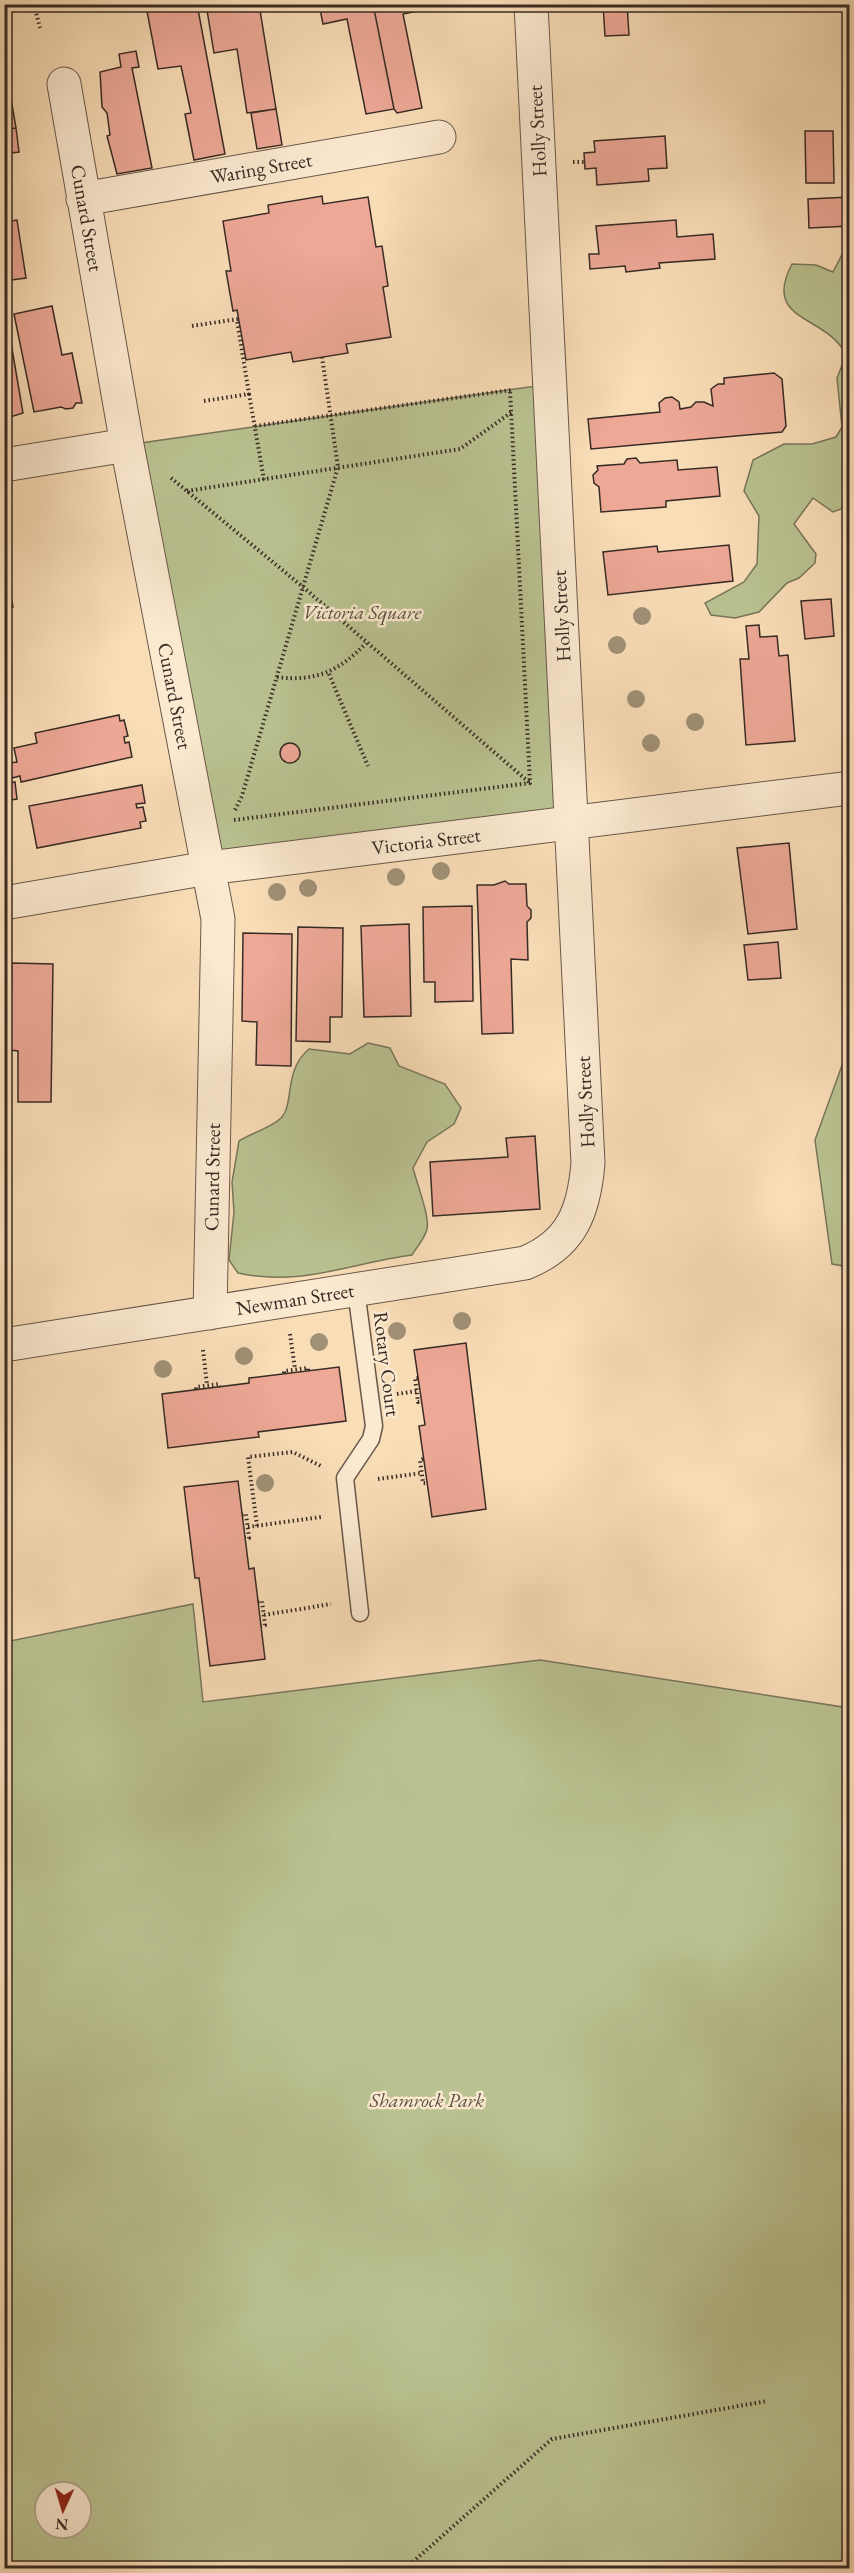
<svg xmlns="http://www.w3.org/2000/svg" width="854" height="2573" font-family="'EB Garamond',serif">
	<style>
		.green { fill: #bac291; stroke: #79765b; stroke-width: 1.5; fill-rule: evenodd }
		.building { fill: #eda896; stroke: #382b25; stroke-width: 1.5 }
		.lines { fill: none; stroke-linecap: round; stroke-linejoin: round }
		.service-casing { stroke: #68584a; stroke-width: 19 }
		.minor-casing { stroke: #68584a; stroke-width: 35 }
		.path { stroke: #382b25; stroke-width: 4; stroke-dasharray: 1.5 3; stroke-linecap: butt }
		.service { stroke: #fbe9d0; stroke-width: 16 }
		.minor { stroke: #fbe9d0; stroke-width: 33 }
		.tree { fill: #a09076 }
		.labels { text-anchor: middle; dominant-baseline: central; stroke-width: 5; stroke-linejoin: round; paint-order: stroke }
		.street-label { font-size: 20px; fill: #382b25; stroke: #fbe9d0 }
		.park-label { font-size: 20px; font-style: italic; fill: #585140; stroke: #fbe9d0 }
	</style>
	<rect width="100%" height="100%" fill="#f9ddb7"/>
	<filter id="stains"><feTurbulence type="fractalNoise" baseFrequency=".00333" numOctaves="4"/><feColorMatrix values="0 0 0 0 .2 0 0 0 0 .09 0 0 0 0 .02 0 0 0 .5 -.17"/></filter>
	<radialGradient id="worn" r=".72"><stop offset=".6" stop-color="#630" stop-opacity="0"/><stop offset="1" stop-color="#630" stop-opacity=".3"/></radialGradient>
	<path class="green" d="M849,241V499L846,507L833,512L813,498L794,524L816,554L815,563L799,578L787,583L759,612L735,618L711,615L705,603L744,582L757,564L759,516L744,491L753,460L784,444H812L836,437L842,427L837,378L846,355C827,314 761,323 792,264L816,265L833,272Z
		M550,384L571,823L208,868L127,445Z
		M368,1043L390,1048L399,1066L445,1084L461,1108L454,1124L427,1142L413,1168C417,1184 430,1217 427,1229C425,1238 417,1247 412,1255C351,1263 301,1287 238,1273L229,1260L234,1212L232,1182L239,1141C251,1133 271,1128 281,1118C295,1103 283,1071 309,1049L350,1054Z
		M849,1046V1267L832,1264L815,1140Z
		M193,1604L203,1702L540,1660L849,1708V2568H5V1642ZM45,2492H81V2528H45Z"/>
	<path class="building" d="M197,4L225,154L194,160L185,114L191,113L181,66L158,69L146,6Z
		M206,4H259L276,109L247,113L237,49L214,53Z
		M319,4H373L394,109L366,114L347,19L323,24Z
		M373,4H428L429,9L403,14L422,108L397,113L394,109Z
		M572,4H627L629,35L605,36L603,5Z
		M136,51L139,67L132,68L152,168L117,174L107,136L110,135L107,113L102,107L100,72L121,67L119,54Z
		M8,81L16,128L4,130V82Z
		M276,109L282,145L257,149L251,113Z
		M16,128L19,152L4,154V130Z
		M805,131H833L834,183H806Z
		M665,136L667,168L648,169L649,181L597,185L596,168L585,169L584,153L595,152L594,141Z
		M322,196L323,204L368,197L376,247L382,246L388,286L383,287L391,337L346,344L348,353L293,362L291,352L246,360L237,310L233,311L226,271H231L223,221L269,213L268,205Z
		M850,197V226L809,228L808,199Z
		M17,220L26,278L4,281V222Z
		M676,220L677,237L713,234L715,259L659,263L660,268L626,272L625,266L590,269L589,254H599L596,226Z
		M52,306L62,355L72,353L82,403H76L73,408L66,409L61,407L34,412L14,314Z
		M10,337L23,413L7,418L4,416V338Z
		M774,373L782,379L786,426L782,432L591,449L588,419L660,412L659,403L665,398L672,397L679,402L680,409L691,407L696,402H704L713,406L711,389L718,384H724V378Z
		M636,458L640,463L677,460L678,470L717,467L720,496L666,501V507L601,512L599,487L594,483L593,475L598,470L597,466L624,464L627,459Z
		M729,545L733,581L608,595L603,552L657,546L658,552Z
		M4,560L13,607L4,609Z
		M831,599L834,636L805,639L801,601Z
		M759,625L760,637L777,636L779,656L788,655L795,741L746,745L740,659H749L746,626Z
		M119,715L120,721L124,720L128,736L124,737L125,743L129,742L132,757L21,782L20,776L12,778L9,763L17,762L14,748L37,743L35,733Z
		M280 753a10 10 0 1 1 20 0a10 10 0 1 1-20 0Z
		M15,782L17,799L4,801V784Z
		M142,785L145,803L136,804L137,808L143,807L146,821L140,822L141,828L37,848L29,806Z
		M789,843L797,929L748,934L737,848Z
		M505,881L509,884H526L527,906L531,910V918L527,922L528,960L511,959L513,1033L482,1034L477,885H494Z
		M472,906L473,1001L435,1002V982H424L423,907Z
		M409,924L411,1016L364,1017L361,926Z
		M298,927L343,928L342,1017H330V1042L296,1041Z
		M243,933L292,934L291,1066L256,1065L257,1022L242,1021Z
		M778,942L781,978L748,980L744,945Z
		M12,963L53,964L51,1102H18V1051L10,1050Z
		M535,1136L540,1209L433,1216L430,1162L508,1157L506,1138Z
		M850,1312V1335H845L844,1313Z
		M466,1343L486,1509L432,1517L419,1426L425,1425L414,1350Z
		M339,1367L346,1421L258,1432L259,1437L168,1448L162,1394L249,1383V1378Z
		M238,1481L249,1569L254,1568L265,1659L210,1666L199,1578H195L184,1487Z"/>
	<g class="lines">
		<g class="service-casing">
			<path id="service" d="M356,1290L374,1426L371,1439L345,1478L360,1613"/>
		</g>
		<g class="minor-casing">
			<path id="minor" d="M64,84L127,445L218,919L210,1313
				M83,199L439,137
				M4,465L127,445
				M4,903L208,868L850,788
				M4,1345L525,1263C572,1244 584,1211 588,1163L531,4"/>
		</g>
		<path class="path" d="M34,5L40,28
			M4,11L34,4
			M573,162H585
			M192,326L238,319
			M249,394L264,480
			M204,401L249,394L237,320
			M255,426L511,390
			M171,478L303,587L531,784
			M187,491L460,449L513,411
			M329,674L368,766
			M277,677C315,682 340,671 366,643
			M235,810L242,796L338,467L322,357
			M234,820L530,783L510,390
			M290,1334L295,1369
			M203,1350L207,1385
			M284,1373V1371L308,1368V1371
			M418,1378H415L418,1402L422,1401
			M196,1389V1387L219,1384L220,1386
			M397,1394L417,1391
			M423,1459L420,1460L423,1483H427
			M378,1479L422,1473
			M242,1515L246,1514L249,1538H245
			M257,1526L248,1457L293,1452L323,1467
			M248,1527L321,1517
			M258,1602L262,1601L265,1625L261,1626
			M264,1615L331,1604
			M406,2568L552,2439L767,2401"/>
		<use href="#service" class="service"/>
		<use href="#minor" class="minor"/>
	</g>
	<g class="tree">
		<circle cx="642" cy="616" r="9"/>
		<circle cx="617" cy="645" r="9"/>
		<circle cx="636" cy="699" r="9"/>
		<circle cx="695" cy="722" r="9"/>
		<circle cx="651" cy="743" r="9"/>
		<circle cx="441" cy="871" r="9"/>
		<circle cx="396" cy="877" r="9"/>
		<circle cx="308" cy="888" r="9"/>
		<circle cx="277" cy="892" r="9"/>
		<circle cx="462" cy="1321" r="9"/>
		<circle cx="397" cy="1331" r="9"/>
		<circle cx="319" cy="1342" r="9"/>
		<circle cx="244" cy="1356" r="9"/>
		<circle cx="163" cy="1369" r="9"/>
		<circle cx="265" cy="1483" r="9"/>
	</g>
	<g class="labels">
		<g class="street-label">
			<text transform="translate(537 131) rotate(-93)">Holly Street</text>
			<text transform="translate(261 168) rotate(-10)">Waring Street</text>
			<text transform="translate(87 218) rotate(80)">Cunard Street</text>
			<text transform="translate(561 616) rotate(-93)">Holly Street</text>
			<text transform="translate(175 696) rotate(79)">Cunard Street</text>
			<text transform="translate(426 841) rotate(-7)">Victoria Street</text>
			<text transform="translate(585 1102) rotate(-93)">Holly Street</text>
			<text transform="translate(212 1177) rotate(-89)">Cunard Street</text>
			<text transform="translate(295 1299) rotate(-9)">Newman Street</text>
			<text transform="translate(387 1364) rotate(83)">Rotary Court</text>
		</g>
		<g class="park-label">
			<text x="362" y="612">Victoria Square</text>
			<text x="427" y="2100">Shamrock Park</text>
		</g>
	</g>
	<rect width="854" height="2573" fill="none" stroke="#f9ddb7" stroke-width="24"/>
	<rect x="6" y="6" width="842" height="2561" fill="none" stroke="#382b25" stroke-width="3"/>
	<rect x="12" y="12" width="830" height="2549" fill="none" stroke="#382b25" stroke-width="1.5"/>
	<g transform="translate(63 2510) rotate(184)"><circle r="28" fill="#fbe9d0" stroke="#ad9d8c" stroke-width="1.5"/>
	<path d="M0-4.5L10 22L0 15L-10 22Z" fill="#8f2418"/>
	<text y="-9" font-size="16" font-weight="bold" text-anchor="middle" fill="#382b25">N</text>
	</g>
	<rect width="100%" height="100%" filter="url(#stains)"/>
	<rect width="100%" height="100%" fill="url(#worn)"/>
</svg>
